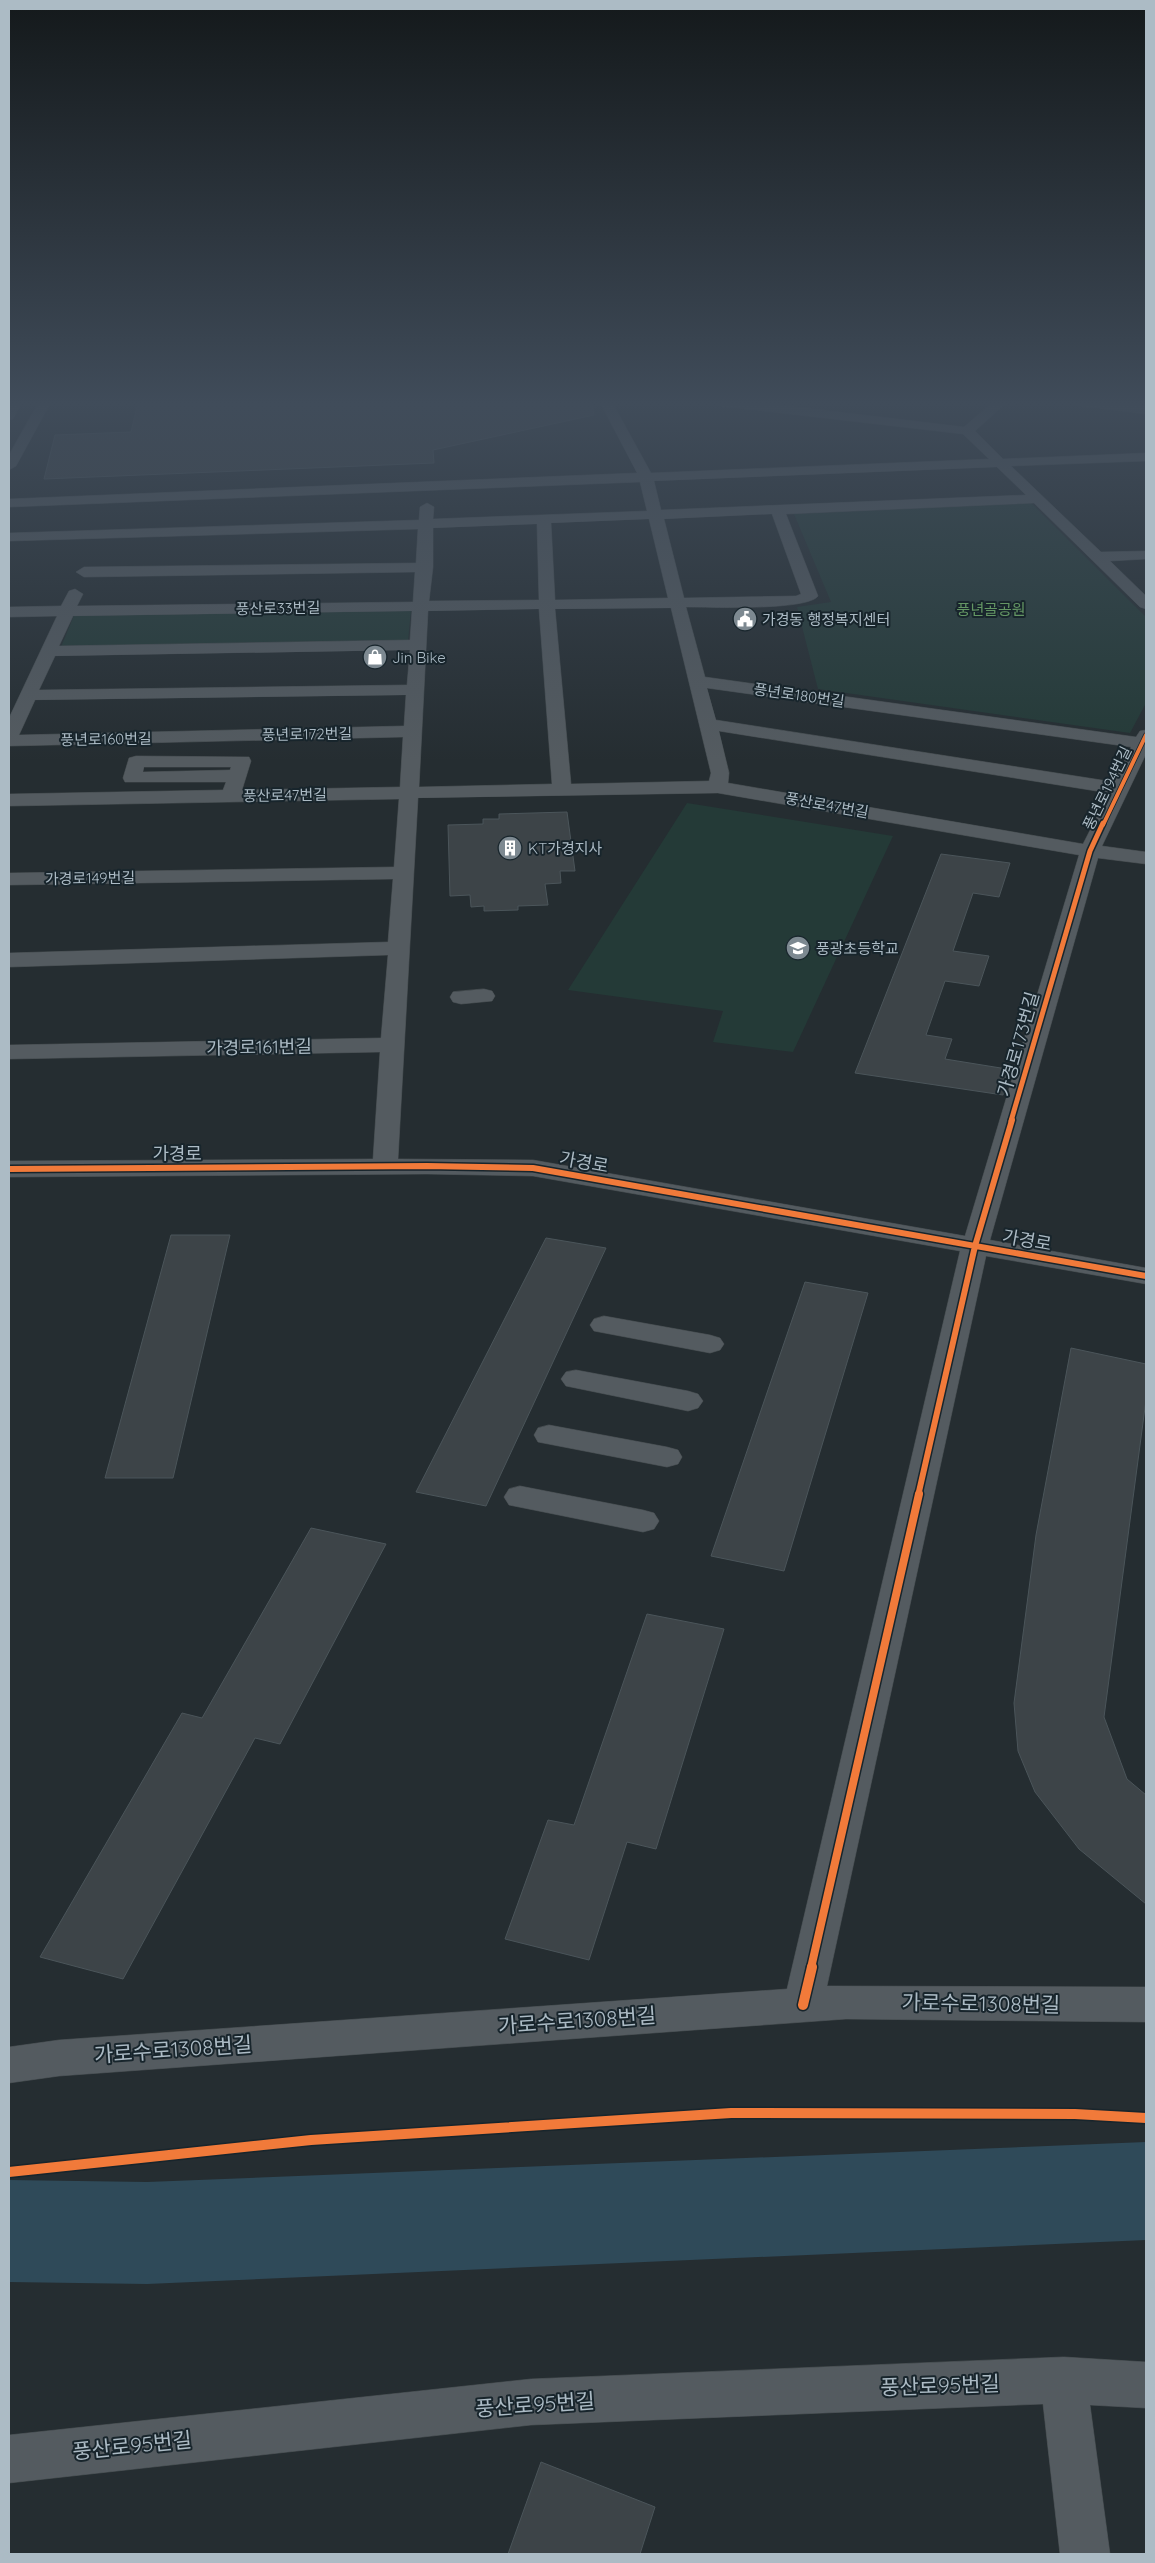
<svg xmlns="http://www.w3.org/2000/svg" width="1155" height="2563" font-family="Quicksand,'Noto Sans KR',sans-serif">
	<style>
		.green { fill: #243a37 }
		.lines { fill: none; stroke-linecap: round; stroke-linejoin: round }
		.river { fill: #2f4a59; fill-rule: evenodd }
		.building { fill: #3d4448; stroke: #4b555a }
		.minor-casing { stroke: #42494c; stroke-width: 1 }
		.minor { fill: #545b60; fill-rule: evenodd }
		.cycleway-far4-casing { stroke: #18252c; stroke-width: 5.5 }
		.cycleway-far3-casing { stroke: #18252c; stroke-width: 8 }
		.cycleway-far2-casing { stroke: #18252c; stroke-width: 9 }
		.cycleway-far1-casing { stroke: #18252c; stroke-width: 11 }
		.cycleway-casing { stroke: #18252c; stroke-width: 13 }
		.cycleway-far4 { stroke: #f17a3a; stroke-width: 4 }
		.cycleway-far3 { stroke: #f17a3a; stroke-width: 5 }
		.cycleway-far2 { stroke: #f17a3a; stroke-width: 6 }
		.cycleway-far1 { stroke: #f17a3a; stroke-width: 8 }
		.cycleway { stroke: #f17a3a; stroke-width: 10 }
		.labels { text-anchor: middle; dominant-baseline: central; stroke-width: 4; stroke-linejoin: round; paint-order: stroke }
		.far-street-label { font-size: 15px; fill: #acbbc5; stroke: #18252c }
		.far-park-label { font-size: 15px; fill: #649664; stroke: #18252c }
		.far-poi-label { font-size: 15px; fill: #acbbc5; stroke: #18252c; text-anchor: start }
		.street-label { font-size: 18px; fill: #acbbc5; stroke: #18252c }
		.near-street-label { font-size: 21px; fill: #acbbc5; stroke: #18252c }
	</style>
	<rect width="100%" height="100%" fill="#252d31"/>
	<path class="green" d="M1031,503L1146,617V703L1130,733L818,689L797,607L831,602L794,514Z
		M411,610L408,641L61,647L75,613Z
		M687,803L893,836L793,1052L713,1042L723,1011L568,990Z"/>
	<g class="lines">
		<path class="river" d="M1146,2142V2240L147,2284L9,2282V2180L147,2182Z"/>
	</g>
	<path class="building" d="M138,402H592L594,415L433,450L434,463L44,479L55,435L131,432Z
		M567,812L575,871H560L561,883L545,884L548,905L518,906V910L484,911V906L471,907L470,895L450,896L448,825L483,824V819H499V814Z
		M941,854L1010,863L999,897L973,893L953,951L989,956L979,986L945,981L926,1035L952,1039L945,1059L1007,1069L1003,1095L855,1073Z
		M171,1235H230L173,1478H105Z
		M546,1238L606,1248L486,1506L416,1492Z
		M805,1282L868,1293L784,1571L711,1556Z
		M1071,1348L1146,1364V1400L1104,1717L1127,1779L1146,1795V1904L1079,1849L1035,1792L1018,1751L1014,1703L1036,1535Z
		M311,1528L386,1544L280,1744L255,1738L123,1979L40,1957L182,1713L202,1718Z
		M647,1614L724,1629L656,1849L627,1842L589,1960L505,1939L548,1820L574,1825Z
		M541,2462L655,2507L640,2554H508Z"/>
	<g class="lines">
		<g class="minor-casing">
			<path id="minor" d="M10,402H22L13,419L9,420Z
				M39,402H51L16,466L9,470V455Z
				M600,402H612L651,473L989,459L963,434L720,406L714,402H755L964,427L993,402H1007L975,431L1003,459L1146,453V461L1011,466L1101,552L1146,551V559L1110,561L1146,596V609L1140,607L1034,503L786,514L818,596C807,611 709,607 686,607L705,677L1136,737L1140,731L1146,730V754L1102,846L1146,852V864L1098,858L990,1240L1146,1268V1284L986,1256L827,1986L1146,1987V2022L846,2019L59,2076L9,2083V2047L59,2040L787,1989L960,1251L533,1176L427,1174L9,1177V1161L373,1159L380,1052L9,1059V1045L381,1038L388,955L9,967V953L388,942L393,879L9,885V873L394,867L399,799L9,806V794L223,790L226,782H125L123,778L129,758L136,756L249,757L251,761L242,790L400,787L403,737L9,746V718L57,616L9,617V607L61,606L69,591L75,589L83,594L77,606L413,602L415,572L84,577L76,572L84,567L416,563L418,529L9,541V533L419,520L420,507L427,503L434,507L433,519L647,511L640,482L9,507V499L637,473ZM997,467L1026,495L661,510L654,481ZM772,514L801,594L796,596L684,598L664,519ZM649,519L668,598L555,600L551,523ZM537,524L539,600L429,601L433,567V528ZM671,608L711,773L709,781L571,784L555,609ZM539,609L552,784L419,787L428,611ZM412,611L410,640L59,646L73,616ZM410,650L407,685L39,690L55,656ZM707,688L1131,747L1114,782L716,720ZM406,695L404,726L19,735L35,700ZM719,731L1109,793L1083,844L728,783L729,773ZM144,767H231L230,770L143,772ZM718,793L1079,855L965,1236L533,1160L398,1159L418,798Z
				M1075,402H1114L1146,406V414L1081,406Z
				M484,989L492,991L495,996L492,1001L461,1004L453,1002L450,997L453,992Z
				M604,1316L710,1335L720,1338L724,1344L720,1350L710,1353L594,1331L590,1325L594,1319Z
				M576,1370L688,1391L698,1394L703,1401L698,1408L688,1411L566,1386L561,1379L566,1372Z
				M549,1425L667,1447L678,1450L682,1457L678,1464L667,1467L538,1442L534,1435L538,1428Z
				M520,1486L643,1510L654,1513L659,1521L654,1529L643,1532L509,1505L504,1497L509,1489Z
				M1064,2357L1146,2362V2408L1090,2405L1110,2554H1060L1043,2404L531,2425L9,2483V2435L531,2379Z"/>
		</g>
		<use href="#minor" class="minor"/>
		<g class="cycleway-far4-casing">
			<path id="cycleway-far4" d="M1103,825L1146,735"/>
		</g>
		<g class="cycleway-far3-casing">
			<path id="cycleway-far3" d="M1011,1121L1090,851L1103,823"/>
		</g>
		<g class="cycleway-far2-casing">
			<path id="cycleway-far2" d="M9,1169L427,1166L533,1168L1146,1276
				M918,1496L975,1246L1012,1120"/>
		</g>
		<g class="cycleway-far1-casing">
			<path id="cycleway-far1" d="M811,1968L919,1494"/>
		</g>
		<g class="cycleway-casing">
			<path id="cycleway" d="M803,2005L812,1967
				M9,2172L311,2140L731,2113L1075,2114L1146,2118"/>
		</g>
		<use href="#cycleway-far4" class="cycleway-far4"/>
		<use href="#cycleway-far3" class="cycleway-far3"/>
		<use href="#cycleway-far2" class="cycleway-far2"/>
		<use href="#cycleway-far1" class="cycleway-far1"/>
		<use href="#cycleway" class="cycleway"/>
	</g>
	<linearGradient id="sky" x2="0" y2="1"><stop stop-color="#14191b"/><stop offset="0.53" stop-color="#404c5a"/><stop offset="1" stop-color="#404c5a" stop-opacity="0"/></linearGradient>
	<rect width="1155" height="761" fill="url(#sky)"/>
	<defs>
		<g id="civic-disc" transform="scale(1.25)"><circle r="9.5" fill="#7d8991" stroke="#18252c"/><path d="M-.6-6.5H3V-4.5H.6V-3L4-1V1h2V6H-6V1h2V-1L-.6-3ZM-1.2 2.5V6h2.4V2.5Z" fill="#fff"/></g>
		<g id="shop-disc" transform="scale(1.25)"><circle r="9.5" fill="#7d8991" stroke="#18252c"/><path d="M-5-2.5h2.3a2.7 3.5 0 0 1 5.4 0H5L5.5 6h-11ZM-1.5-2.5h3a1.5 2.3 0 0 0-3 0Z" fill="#fff"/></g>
		<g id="building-disc" transform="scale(1.25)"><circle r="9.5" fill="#7d8991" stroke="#18252c"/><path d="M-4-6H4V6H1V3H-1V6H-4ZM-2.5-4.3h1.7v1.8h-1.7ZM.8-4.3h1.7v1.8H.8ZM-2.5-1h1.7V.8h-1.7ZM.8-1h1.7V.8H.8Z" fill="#fff"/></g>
		<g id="school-disc" transform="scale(1.25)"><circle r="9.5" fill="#7d8991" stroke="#18252c"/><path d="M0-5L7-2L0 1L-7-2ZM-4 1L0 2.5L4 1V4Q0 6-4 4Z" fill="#fff"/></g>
	</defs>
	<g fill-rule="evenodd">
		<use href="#civic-disc" x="745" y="619"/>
		<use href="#shop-disc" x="375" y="657"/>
		<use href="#building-disc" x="510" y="848"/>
		<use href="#school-disc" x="798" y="948"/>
	</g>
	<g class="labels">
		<g class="far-street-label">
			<text transform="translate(278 608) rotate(-1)">풍산로33번길</text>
			<text transform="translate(799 695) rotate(8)">풍년로180번길</text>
			<text transform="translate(307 734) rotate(-1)">풍년로172번길</text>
			<text transform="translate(106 739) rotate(-1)">풍년로160번길</text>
			<text transform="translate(1107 788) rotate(-64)">풍년로194번길</text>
			<text transform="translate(285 795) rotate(-1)">풍산로47번길</text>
			<text transform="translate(827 805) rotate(10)">풍산로47번길</text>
			<text transform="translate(90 878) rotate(-1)">가경로149번길</text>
		</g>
		<g class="far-park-label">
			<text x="991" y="609">풍년골공원</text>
		</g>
		<g class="far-poi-label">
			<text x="762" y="619">가경동 행정복지센터</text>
			<text x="392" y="657">Jin Bike</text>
			<text x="528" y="848">KT가경지사</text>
			<text x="816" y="948">풍광초등학교</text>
		</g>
		<g class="street-label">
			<text transform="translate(1018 1044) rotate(-74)">가경로173번길</text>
			<text transform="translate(259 1047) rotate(-1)">가경로161번길</text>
			<text x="177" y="1153">가경로</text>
			<text transform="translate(584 1162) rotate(10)">가경로</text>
			<text transform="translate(1027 1240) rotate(10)">가경로</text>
		</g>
		<g class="near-street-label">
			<text transform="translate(981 2003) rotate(1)">가로수로1308번길</text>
			<text transform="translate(577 2020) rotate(-4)">가로수로1308번길</text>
			<text transform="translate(173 2049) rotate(-4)">가로수로1308번길</text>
			<text transform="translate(940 2385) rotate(-2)">풍산로95번길</text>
			<text transform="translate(535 2404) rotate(-4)">풍산로95번길</text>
			<text transform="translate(132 2445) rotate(-6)">풍산로95번길</text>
		</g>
	</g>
	<rect width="1155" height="2563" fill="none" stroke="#acbbc5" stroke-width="20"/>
</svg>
